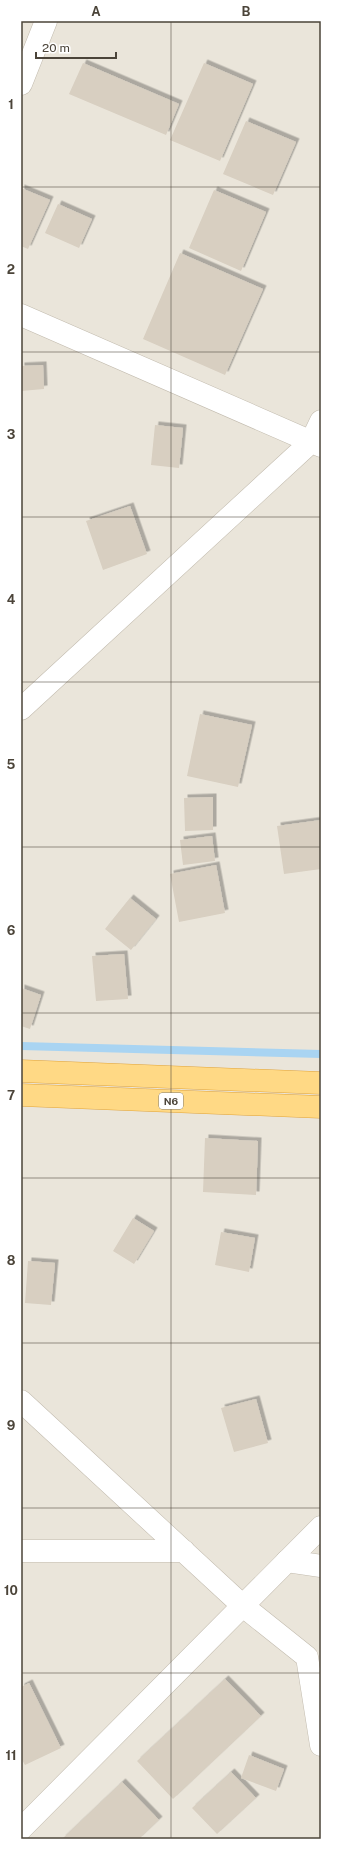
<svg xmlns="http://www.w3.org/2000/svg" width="342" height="1860" font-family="'Public Sans',sans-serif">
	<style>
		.residential { fill: #eae5da }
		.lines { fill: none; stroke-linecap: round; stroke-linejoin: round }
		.stream { stroke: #a9d4f2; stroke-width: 8 }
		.building { fill: #d8cfc1; filter: url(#shadow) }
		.minor-casing { stroke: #c2bbae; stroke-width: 23 }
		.tertiary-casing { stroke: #c2bbae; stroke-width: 23 }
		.trunk-casing { stroke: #e0a43c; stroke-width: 23 }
		.minor { stroke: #fff; stroke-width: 22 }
		.tertiary { stroke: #fff; stroke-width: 22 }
		.trunk { stroke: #ffd985; stroke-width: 22 }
		.grid { fill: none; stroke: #4b4439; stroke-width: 1; stroke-opacity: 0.55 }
		.labels { text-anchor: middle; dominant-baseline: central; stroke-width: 3; stroke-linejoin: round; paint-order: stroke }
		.shield { fill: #fff; stroke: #817c74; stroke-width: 1 }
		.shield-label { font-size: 10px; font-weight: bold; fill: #4b4439 }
		.neatline { fill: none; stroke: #4b4439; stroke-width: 1.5 }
		.grid-label { font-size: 13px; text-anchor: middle; font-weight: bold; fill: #4b4439 }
	</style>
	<defs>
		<filter id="shadow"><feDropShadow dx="3.5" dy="-3.5" stdDeviation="0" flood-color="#0004"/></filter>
	</defs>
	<rect width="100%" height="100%" fill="#f6f3ec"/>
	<path class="residential" d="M21,21H321V1839H21Z"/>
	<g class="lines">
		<path class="stream" d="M21,1046L321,1054"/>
	</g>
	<path class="building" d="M83,63L179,104L166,135L69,94Z
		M204,63L253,84L220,161L170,140Z
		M246,121L296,142L273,195L223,174Z
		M21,188L50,200L28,249L21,246Z
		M214,190L266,212L241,271L189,248Z
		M58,204L92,219L79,248L45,233Z
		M180,253L263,289L225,375L143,339Z
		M43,365L44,389L21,391V366Z
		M155,425L183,428L179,468L151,465Z
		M130,506L147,554L103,570L86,521Z
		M200,714L252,725L238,787L187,776Z
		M213,797V830L185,831L184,798Z
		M321,820V869L284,874L277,826Z
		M212,836L215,861L183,865L180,840Z
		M216,865L225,913L179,922L170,874Z
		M130,898L156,919L131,950L105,929Z
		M124,954L128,999L96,1001L92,956Z
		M21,988L41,995L30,1029L21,1026Z
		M205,1138L258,1141L256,1195L203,1192Z
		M133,1218L154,1231L134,1264L113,1251Z
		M221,1232L255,1238L249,1272L215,1265Z
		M28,1261L55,1263L51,1305L25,1303Z
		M256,1399L268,1443L234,1452L221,1408Z
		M225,1679L261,1716L173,1799L137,1761Z
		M29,1683L61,1748L25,1765L21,1758V1687Z
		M249,1755L284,1769L276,1791L241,1778Z
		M231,1772L256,1798L217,1834L192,1808Z
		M122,1782L159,1820L139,1839H62Z"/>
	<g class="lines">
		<g class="minor-casing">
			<path id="minor" d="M21,84L46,21
				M21,315L321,446
				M21,709L311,442L321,421
				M21,1401L243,1606L307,1657L321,1745
				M21,1551H184
				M287,1561L321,1566"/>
		</g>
		<g class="tertiary-casing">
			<path id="tertiary" d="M21,1829L321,1527"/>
		</g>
		<g class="trunk-casing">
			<path id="trunk" d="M21,1071L321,1083
				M21,1095L321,1107"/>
		</g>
		<use href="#minor" class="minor"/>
		<use href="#tertiary" class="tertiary"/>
		<use href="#trunk" class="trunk"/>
	</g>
	<path class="grid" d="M171,21V1839M21,187H321M21,352H321M21,517H321M21,682H321M21,847H321M21,1013H321M21,1178H321M21,1343H321M21,1508H321M21,1673H321"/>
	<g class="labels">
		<rect class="shield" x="159" y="1093" width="24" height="16" rx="3"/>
		<g class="shield-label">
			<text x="171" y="1101">N6</text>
		</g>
	</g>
	<rect width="342" height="1860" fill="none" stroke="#ffffff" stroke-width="44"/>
	<path d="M36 52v6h80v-6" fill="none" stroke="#4b4439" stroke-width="2"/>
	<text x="42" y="52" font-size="12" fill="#4b4439" stroke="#ffffff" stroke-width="3" paint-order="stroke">20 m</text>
	<rect x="22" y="22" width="298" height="1816" class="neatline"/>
	<g class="grid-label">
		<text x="96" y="16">A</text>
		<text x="246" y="16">B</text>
		<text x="11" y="109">1</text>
		<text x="11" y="274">2</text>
		<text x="11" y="439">3</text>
		<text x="11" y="604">4</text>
		<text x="11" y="769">5</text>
		<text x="11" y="935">6</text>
		<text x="11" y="1100">7</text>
		<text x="11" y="1265">8</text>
		<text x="11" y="1430">9</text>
		<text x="11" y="1595">10</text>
		<text x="11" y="1760">11</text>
	</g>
</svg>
